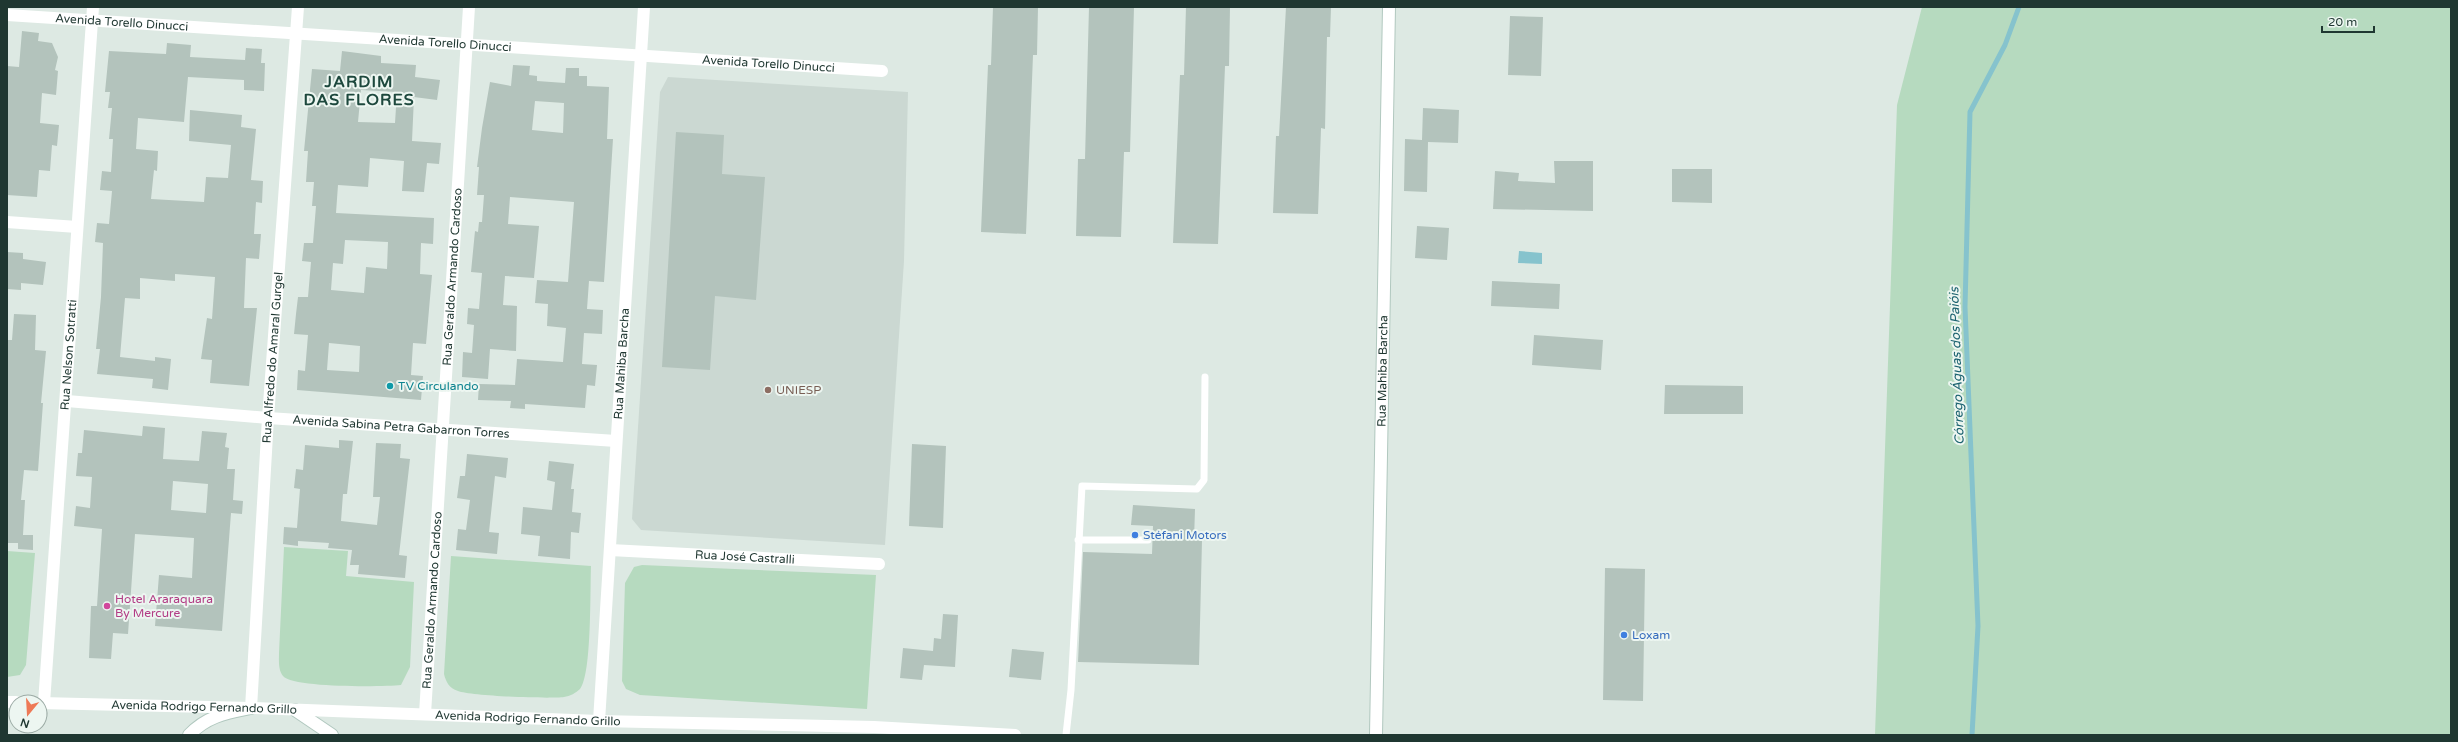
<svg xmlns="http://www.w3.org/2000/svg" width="2458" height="742" font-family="'Varela Round',sans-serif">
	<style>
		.built { fill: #cbd8d2 }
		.green { fill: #b6dabf }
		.water { fill: #86c3cd }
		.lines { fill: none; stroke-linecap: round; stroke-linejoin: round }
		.stream { stroke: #86c3cd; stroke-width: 5 }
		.building { fill: #b3c3bc; fill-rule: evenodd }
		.secondary-casing { stroke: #b1c8bf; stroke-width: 14 }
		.lane { stroke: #fff; stroke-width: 7 }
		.street { stroke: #fff; stroke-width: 12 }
		.secondary { stroke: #fff; stroke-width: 12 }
		.culture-dot { fill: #0f9aa8; stroke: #edf6f1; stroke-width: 1.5 }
		.education-dot { fill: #8d6e63; stroke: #edf6f1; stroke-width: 1.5 }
		.shop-dot { fill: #3f7fe0; stroke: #edf6f1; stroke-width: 1.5 }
		.hotel-dot { fill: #d1479c; stroke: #edf6f1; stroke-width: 1.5 }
		.labels { text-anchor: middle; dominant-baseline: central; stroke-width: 4; stroke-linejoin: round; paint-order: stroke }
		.street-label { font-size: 12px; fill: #1f3731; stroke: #edf6f1 }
		.culture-label { font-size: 12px; fill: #0d838f; stroke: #edf6f1; text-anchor: start }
		.education-label { font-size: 12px; fill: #785e54; stroke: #edf6f1; text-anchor: start }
		.shop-label { font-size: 12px; fill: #366cbe; stroke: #edf6f1; text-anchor: start }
		.hotel-label { font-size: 12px; fill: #b23c85; stroke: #edf6f1; text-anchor: start }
		.water-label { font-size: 13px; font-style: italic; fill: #1c6370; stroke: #edf6f1 }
		.district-label { font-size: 16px; font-weight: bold; letter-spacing: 1px; fill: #1d483d; stroke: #edf6f1 }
	</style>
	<rect width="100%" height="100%" fill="#dde9e3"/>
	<path class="built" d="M668,77L908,92L904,261L885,545L641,530L632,519L660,92Z"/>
	<path class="green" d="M1922,7H2451V735H1875L1897,105Z
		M284,547L348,551L346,576L414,582L410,667L401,685C383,687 293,688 283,676C278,670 279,660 279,653Z
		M7,551L35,553L26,665L20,675L7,677Z
		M451,556L591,566C590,588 592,675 580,689C576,693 570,696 564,697C549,699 471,696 458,691C449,688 446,682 444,674Z
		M642,565L876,575L867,709L640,695L626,689L622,681L625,583L634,567Z"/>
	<path class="water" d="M1519,251L1542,253V264L1518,263Z"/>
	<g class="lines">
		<path class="stream" d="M1972,735L1978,626L1965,307L1970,112L2005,45L2019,7"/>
	</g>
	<path class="building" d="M993,7H1038L1037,55H1033L1026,234L981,232L988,65H991Z
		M1089,7H1134L1130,152H1124L1121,237L1076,236L1078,159H1085Z
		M1186,7H1230L1229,66H1225L1218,244L1173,243L1180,75H1184Z
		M1286,7H1331L1330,37H1327L1325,129L1321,128L1318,214L1273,213L1276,136H1279Z
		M1510,16L1543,17L1541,76L1508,75Z
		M22,31L39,33L38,41L52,43L58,57L55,70L58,71L56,95L42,93L40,123L59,125L57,146L52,145L50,171L39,170L37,197L7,195V66L19,67Z
		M167,43L191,45L190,57L245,60L246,48L262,49L261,63H265L264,91L244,90V80L188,77L184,122L138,118L136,149L158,151L157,171L154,170L151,199L204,202L206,177L228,178L231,145L189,141L190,110L242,115L241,127L256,129L251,180L263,181L262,203L256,202L254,234H261L259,259L246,258L244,308H257L249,386L210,383L212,360L201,359L207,318L212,319L215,277L175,274V281L140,278V299L125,298L120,357L155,361V357L171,359L168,390L152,388L153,379L97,374L100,349H96L101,297L103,243L95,242L97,223L109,224L112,191L100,190L102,171L111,172L113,139H109L112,108H108L110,92H105L109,51L166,54Z
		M342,51L381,56V63L416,65L415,77L440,80L437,100L414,97L412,141L441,143L439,164L427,163L424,192L402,191L404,161L370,158L368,187L338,185L336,213L434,218L433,244L421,243L420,274L432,275L426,344L413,343L411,375L423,376L421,400L297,390L298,370L305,371L308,335L294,334L296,314L298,297H308L311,262L302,261L304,243H313L316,206H312L314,182H306L308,151H304L312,69L340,71ZM361,90L397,92L395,123L358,122ZM345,240L388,242L387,269L366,267L364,293L331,290L333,263L343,264ZM329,343L360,346L359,372L327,370Z
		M513,65L530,66L529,75L537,76V81L565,83L566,68H579V76H587V86L609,87L607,139H613L604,282L589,281L587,309L603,310L602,334L584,333L582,364L597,365L595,386L587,385L585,408L525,404V409L510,408L511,401L478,400L479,384L515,385L517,359L563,362L566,328L547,326L548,304L535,303L537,280L568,282L574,202L510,197L508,224L539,226L534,278L505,276L503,305L517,306L516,351L490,349L488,379L462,377L463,352L472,353L474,325L467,324L468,308L479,309L482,273L471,272L475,231L478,232L479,222H482L484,195H477L479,167H477L482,128L490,82L511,86ZM535,101L564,103L563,133L532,130Z
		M1423,108L1459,110L1458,143L1428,142L1427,192L1404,191L1405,139L1422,140Z
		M676,132L724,135L722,174L765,177L756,300L715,296L710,370L662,367Z
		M1554,161H1593V211L1493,209L1495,171L1519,173L1518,181L1555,183Z
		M1672,169H1712V203L1672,202Z
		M1417,226L1449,228L1447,260L1415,258Z
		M7,252L23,253V259L46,262L43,285L21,283V290L7,289Z
		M1492,281L1560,284L1559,309L1491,306Z
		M14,314L36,315L35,350L46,351L41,403H43L38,471L24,470L21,500H25L23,535H33V550L18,549V543H7V340H12Z
		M1534,335L1603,340L1601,370L1532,365Z
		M1665,385L1743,386V414H1664Z
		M143,426L165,428L163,459L199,461L202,431L227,433L225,447L229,448L227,469H235L233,500L243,501L242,514L231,513L222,631L155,626L159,575L192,578L194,538L135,534L128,634L113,633L111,659L89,658L91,606H97L102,529L74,526L76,506L90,508L92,477L76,476L78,453H82L84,430L142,436ZM173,481L208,484L206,513L171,510Z
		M339,440L353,441L347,494H343L341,521L377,525L380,497H373L376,443L401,444L400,458L410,459L399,555L407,556L405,578L358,574L359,565H350L352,550L328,548L329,543L298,541V546L283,544L284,527L297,528L300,489L294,488L296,469L303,470L305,445L339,448Z
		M912,444L946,446L943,528L909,526Z
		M467,454L508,458L506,478L495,476L489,532L499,533L497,554L456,550L458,529L466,530L470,500L457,498L460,476H465Z
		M549,461L574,464L571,489H574L572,512L581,513L579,533L571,532L570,559L538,556L540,536L521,534L523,507L552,510L555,482L547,480Z
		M1133,505L1195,509L1194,540H1202L1199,665L1078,662L1083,552L1152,554L1153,526L1131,525Z
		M1605,568L1645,569L1643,701L1603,700Z
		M943,614L958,615L955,667L924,665L922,680L900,678L903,648L933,651L934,638L941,639Z
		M1012,649L1044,652L1041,680L1009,677Z"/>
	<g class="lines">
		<g class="secondary-casing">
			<g id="secondary">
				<path d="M295,710L332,735"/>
				<path d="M189,735C207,716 226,713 251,708"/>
				<path id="s9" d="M1376,735L1389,7"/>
			</g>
		</g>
		<path class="lane" d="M1078,540H1148
			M1066,735L1071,690L1082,486L1197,489L1204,480L1205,377"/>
		<g class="street">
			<path id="s1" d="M7,15L882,71"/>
			<path d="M7,222L77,227"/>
			<path id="s2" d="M67,401L268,418L616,441"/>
			<path id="s3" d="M610,550L879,564"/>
			<path d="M7,702H16"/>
			<path id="s4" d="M40,703L251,708L599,721L874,727L1015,735"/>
			<path id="s5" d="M44,703L93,7"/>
			<path id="s6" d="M251,708L268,418L298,7"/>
			<path id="s7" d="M425,714L469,7"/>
			<path id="s8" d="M599,721L644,7"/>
		</g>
		<use href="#secondary" class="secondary"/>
	</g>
	<circle class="culture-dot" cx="390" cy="386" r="4"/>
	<circle class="education-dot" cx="768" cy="390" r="4"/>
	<g class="shop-dot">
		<circle cx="1135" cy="535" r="4"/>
		<circle cx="1624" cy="635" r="4"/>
	</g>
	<circle class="hotel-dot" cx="107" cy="606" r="4"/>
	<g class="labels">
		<g class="street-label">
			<text stroke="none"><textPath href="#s1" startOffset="115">Avenida Torello Dinucci</textPath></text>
			<text stroke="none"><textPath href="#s1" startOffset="439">Avenida Torello Dinucci</textPath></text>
			<text stroke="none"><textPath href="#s1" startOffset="763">Avenida Torello Dinucci</textPath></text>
			<text stroke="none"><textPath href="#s7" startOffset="438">Rua Geraldo Armando Cardoso</textPath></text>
			<text stroke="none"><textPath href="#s5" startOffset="349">Rua Nelson Sotratti</textPath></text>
			<text stroke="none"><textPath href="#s6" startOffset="351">Rua Alfredo do Amaral Gurgel</textPath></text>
			<text stroke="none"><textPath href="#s8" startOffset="358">Rua Mahiba Barcha</textPath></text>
			<text stroke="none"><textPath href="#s9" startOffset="364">Rua Mahiba Barcha</textPath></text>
			<text stroke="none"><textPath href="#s2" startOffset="335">Avenida Sabina Petra Gabarron Torres</textPath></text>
			<text stroke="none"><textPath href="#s3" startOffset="135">Rua José Castralli</textPath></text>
			<text stroke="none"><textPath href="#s7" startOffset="114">Rua Geraldo Armando Cardoso</textPath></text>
			<text stroke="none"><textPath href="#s4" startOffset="164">Avenida Rodrigo Fernando Grillo</textPath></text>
			<text stroke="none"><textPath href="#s4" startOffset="488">Avenida Rodrigo Fernando Grillo</textPath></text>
		</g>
		<g class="culture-label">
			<text x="398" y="386">TV Circulando</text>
		</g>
		<g class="education-label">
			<text x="776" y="390">UNIESP</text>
		</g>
		<g class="shop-label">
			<text x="1143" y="535">Stéfani Motors</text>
			<text x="1632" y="635">Loxam</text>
		</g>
		<g class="hotel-label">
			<text x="115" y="599">Hotel Araraquara<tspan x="115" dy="14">By Mercure</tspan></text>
		</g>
		<g class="water-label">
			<text transform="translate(1957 366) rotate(-92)">Córrego Águas dos Paióis</text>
		</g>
		<g class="district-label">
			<text x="359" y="82">JARDIM<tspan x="359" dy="18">DAS FLORES</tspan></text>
		</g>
	</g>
	<rect width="2458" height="742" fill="none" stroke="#1f3731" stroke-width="16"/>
	<g transform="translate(28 714) rotate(198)"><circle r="19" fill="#edf6f1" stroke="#9baaa4"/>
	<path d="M0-3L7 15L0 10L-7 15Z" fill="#ee7956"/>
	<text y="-6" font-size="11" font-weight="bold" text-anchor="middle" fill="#1f3731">N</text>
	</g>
	<path d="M2322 26v6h52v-6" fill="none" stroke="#1f3731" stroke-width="2"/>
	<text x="2328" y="26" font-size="12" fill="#1f3731" stroke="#edf6f1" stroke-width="3" paint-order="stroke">20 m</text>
</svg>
